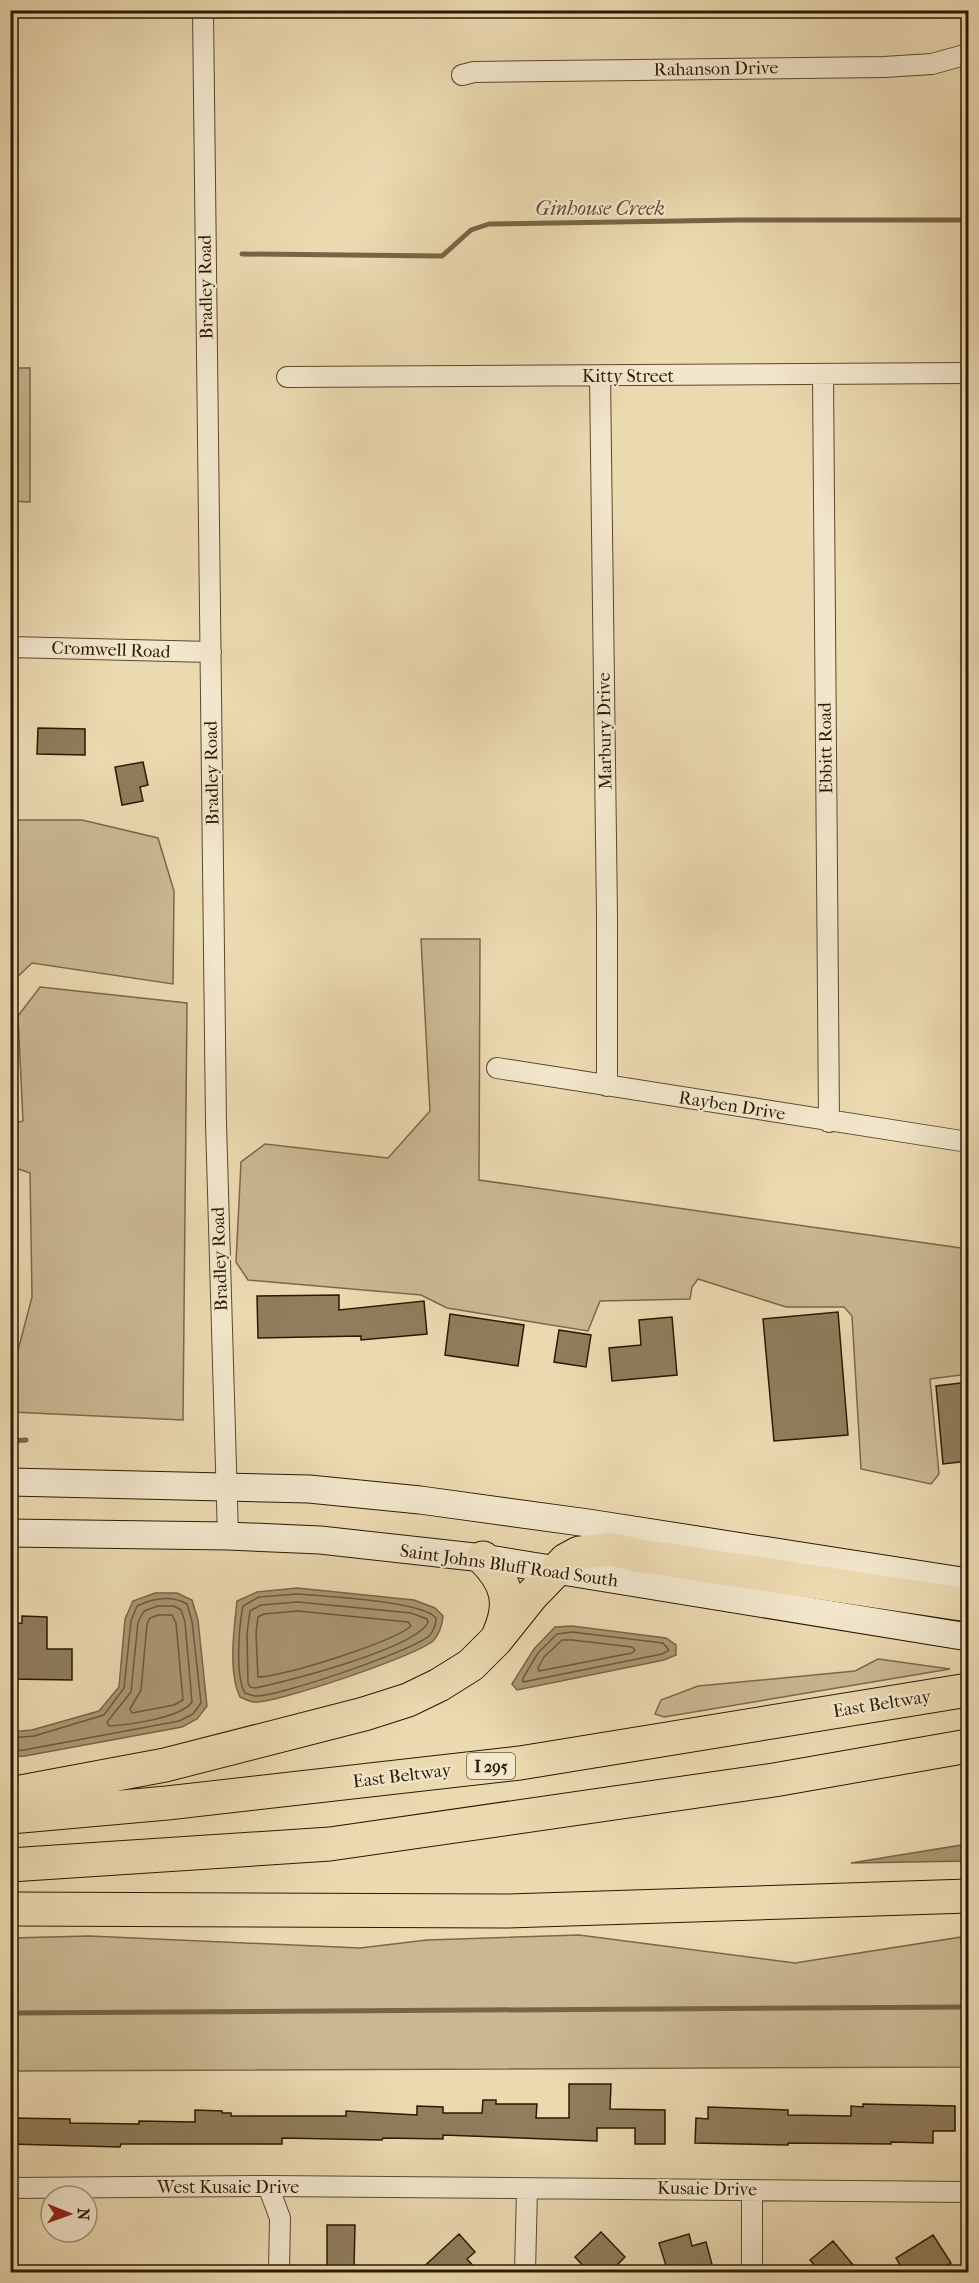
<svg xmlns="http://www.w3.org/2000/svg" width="979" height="2283" font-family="'IM FELL French Canon',serif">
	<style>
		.green { fill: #cab892; stroke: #7a684a; stroke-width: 1.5 }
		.water { fill: #aa9874; stroke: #776546; stroke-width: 1.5 }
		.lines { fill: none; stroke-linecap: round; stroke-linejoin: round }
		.shore { stroke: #6a583a; stroke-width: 1.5 }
		.stream { stroke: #776546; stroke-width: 5 }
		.building { fill: #8f7d5c; stroke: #2b1901; stroke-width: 1.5 }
		.minor-casing { stroke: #5b492d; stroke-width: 22 }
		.secondary-casing { stroke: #2b1901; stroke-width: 29 }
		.motorway-casing { stroke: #2b1901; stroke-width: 35 }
		.minor { stroke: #f2e6cc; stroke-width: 20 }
		.secondary { stroke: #f2e6cc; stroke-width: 27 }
		.motorway { stroke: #ebd9b0; stroke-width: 33 }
		.labels { text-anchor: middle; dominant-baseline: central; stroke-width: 4.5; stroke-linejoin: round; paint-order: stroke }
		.shield { fill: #f2e6cc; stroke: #67563e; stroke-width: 1.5 }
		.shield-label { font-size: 16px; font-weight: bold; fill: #2b1901 }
		.street-label { font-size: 18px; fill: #2b1901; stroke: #f2e6cc }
		.water-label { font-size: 20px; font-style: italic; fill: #5e4c2f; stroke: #f2e6cc }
	</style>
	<rect width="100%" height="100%" fill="#ebd9b0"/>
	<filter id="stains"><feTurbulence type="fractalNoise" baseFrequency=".00333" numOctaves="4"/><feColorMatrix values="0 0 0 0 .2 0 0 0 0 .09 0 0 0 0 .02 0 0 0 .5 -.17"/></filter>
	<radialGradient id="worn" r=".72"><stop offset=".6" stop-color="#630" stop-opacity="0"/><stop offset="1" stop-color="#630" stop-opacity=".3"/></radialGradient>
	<path class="green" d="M12,368H30V502L11,501Z
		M11,820H82L158,838L174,891L173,984L32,963L11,983Z
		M421,939H480L479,1180L968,1249V1374L930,1379L939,1474L931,1484L861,1469L852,1316L844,1307H786L698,1279L692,1287L690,1299L600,1301L588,1331L447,1308L421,1295L248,1280L236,1262L241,1162L265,1144L388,1158L430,1111Z
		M40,987L187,1003L183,1420L11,1412V1377L32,1297L30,1173L10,1166L11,1124L23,1121L18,1016Z
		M878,1659L950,1669L664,1717L655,1714L661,1700L698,1686L855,1671Z
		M579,1935L795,1963L968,1936V2067L11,2071V1938L89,1936L360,1948L427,1940Z"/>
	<path class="water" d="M297,1588L414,1600L435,1608L443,1616C442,1625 440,1634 433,1641C416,1656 275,1704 253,1702C249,1701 244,1699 240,1697C228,1672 234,1629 237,1601L257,1592Z
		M155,1593H177L192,1600L198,1620L207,1706L197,1719L182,1727L25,1756L11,1757V1732L32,1730L99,1711L119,1687L125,1619L133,1601Z
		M572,1626L666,1638L676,1645V1655L664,1660L517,1690L512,1684L534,1649L555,1627Z
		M968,1844V1861L851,1863Z"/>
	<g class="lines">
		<path class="shore" d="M297,1594C323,1596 422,1601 436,1618C436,1625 434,1630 430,1635C416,1650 275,1698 254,1696C251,1695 248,1694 245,1693C235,1677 239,1625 243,1606L259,1597Z
			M298,1602L411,1613L427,1619L428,1622C417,1648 286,1682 255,1688L250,1687L248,1683L247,1633L250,1611L261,1605Z
			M158,1606H174L181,1610L185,1622L192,1702C181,1718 128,1725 109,1726L107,1722L131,1692L138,1622L144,1611Z
			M298,1611L408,1622L411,1626C393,1642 283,1677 258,1677L256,1633L258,1617L264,1614Z
			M158,1615H172L176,1623L183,1700L174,1705L132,1713L130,1709L141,1690L147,1624L150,1618Z
			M572,1632L663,1643L669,1650L662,1654L523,1682V1678L538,1653L557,1634Z
			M562,1640H572L632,1647L635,1650L632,1653L539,1671L538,1668L544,1657Z
			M10,1738L34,1736L104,1715L124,1688L131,1621L137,1606C154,1598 171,1595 187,1604L192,1621L201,1703L193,1714L179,1721L24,1750L10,1751"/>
		<path class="stream" d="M242,254L442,256L471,230L489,224L738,220H968
			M10,1441L26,1440
			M10,2013L968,2007"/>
	</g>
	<path class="building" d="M38,728L85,729V755L37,754Z
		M143,762L148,785L140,787L143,801L122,805L115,767Z
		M339,1295V1310L424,1301L427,1334L361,1340V1336L258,1338L257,1296Z
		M838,1312L848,1435L774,1441L763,1319Z
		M450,1314L524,1325L518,1366L445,1355Z
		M672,1317L677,1375L612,1381L609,1348L641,1345L639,1320Z
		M559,1330L591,1335L586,1367L554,1362Z
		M969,1382V1461L943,1464L936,1386Z
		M22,1616L47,1617V1649H72V1680L10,1679V1624L22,1623Z
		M569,2084H611L610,2109L665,2110V2144H635V2128H597V2141L443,2135V2139L383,2138L382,2140L282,2138V2144H121L120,2147L10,2144V2118L70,2119V2123L139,2124V2121L195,2122V2110L222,2111V2113H231V2116H346V2111L417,2115V2106L443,2107V2113H482L483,2100H496V2104H537L536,2118H569Z
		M863,2104L955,2106V2131H933V2143L891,2142V2144L788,2143V2145L695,2143L696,2118L708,2119V2107L788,2110V2115L851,2116V2106L863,2107Z
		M327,2225H355L354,2268H327Z
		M601,2232L625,2257L610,2272H589L575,2257Z
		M459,2234L475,2252L467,2259L479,2272H418Z
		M689,2234L692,2246L706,2242L714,2272H668L659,2243Z
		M933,2235L951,2263L935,2272H904L896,2258Z
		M833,2241L859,2272H821L810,2260Z"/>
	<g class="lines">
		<g class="minor-casing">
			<path id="minor" d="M203,10L216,1123L228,1536
				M462,75L474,72L884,67L932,64L968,54
				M823,374L829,1122
				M600,376L607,916V1086
				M287,377L968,373
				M10,647L211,652
				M497,1068L968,1142
				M268,2186L280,2218L279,2272
				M10,2188L268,2186L968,2192
				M525,2272L527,2189
				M752,2272V2190"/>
		</g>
		<g class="secondary-casing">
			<path id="secondary" d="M10,1482L309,1489L420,1500L588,1523L968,1582
				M10,1533L228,1536L320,1540L483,1558L968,1637"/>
		</g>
		<g class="motorway-casing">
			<path id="motorway" d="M483,1558C507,1582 513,1603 499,1634
				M10,1794L165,1765L364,1714L408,1700L439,1685L471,1665L496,1640L532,1595L566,1560L579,1553L611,1549L636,1555L968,1605
				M10,1817L167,1803L520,1763L968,1690
				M10,1865L330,1844L774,1780L968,1746
				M10,1909L507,1911L968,1896"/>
		</g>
		<use href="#minor" class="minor"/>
		<use href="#secondary" class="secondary"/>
		<use href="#motorway" class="motorway"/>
	</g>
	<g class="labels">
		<rect class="shield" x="467" y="1753" width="48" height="26" rx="4.5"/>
		<g class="shield-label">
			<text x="491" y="1766">I 295</text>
		</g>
		<g class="street-label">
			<text transform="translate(716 69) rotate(-1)">Rahanson Drive</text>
			<text transform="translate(206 287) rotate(-91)">Bradley Road</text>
			<text x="628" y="376">Kitty Street</text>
			<text transform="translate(111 650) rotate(2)">Cromwell Road</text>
			<text transform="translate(605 731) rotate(-91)">Marbury Drive</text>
			<text transform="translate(826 748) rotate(-91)">Ebbitt Road</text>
			<text transform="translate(212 773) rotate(-91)">Bradley Road</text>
			<text transform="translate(732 1106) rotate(9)">Rayben Drive</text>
			<text transform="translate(220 1259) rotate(-92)">Bradley Road</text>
			<text transform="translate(509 1566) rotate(8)">Saint Johns Bluff Road South</text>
			<text transform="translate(882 1704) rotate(-9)">East Beltway</text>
			<text transform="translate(402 1776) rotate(-7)">East Beltway</text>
			<text x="228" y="2187">West Kusaie Drive</text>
			<text transform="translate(707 2189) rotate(1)">Kusaie Drive</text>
		</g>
		<g class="water-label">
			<text x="600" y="208">Ginhouse Creek</text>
		</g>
	</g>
	<rect width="979" height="2283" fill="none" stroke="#ebd9b0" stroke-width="36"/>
	<rect x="12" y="12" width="955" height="2259" fill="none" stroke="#2b1901" stroke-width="3"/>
	<rect x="18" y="18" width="943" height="2247" fill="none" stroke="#2b1901" stroke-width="1.5"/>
	<g transform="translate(69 2214) rotate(91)"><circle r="28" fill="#f2e6cc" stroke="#a2947b" stroke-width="1.5"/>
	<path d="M0-4.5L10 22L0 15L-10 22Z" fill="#8f2418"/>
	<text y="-9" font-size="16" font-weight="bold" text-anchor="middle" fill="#2b1901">N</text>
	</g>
	<rect width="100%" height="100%" filter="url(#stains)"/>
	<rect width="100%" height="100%" fill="url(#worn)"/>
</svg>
